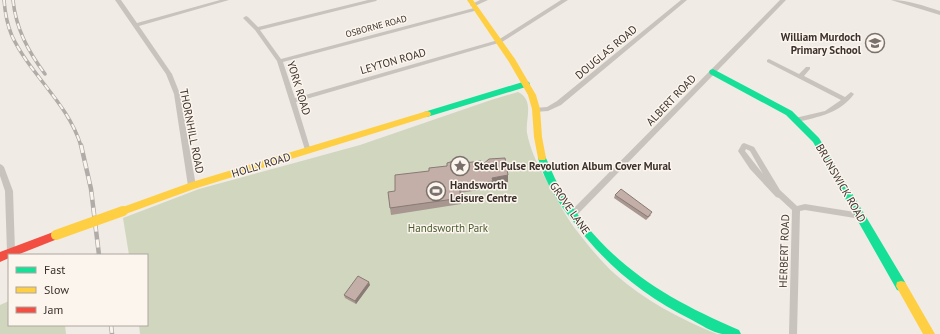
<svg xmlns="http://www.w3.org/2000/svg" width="940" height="334" font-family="'PT Sans',sans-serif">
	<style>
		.green { fill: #d1d6bf }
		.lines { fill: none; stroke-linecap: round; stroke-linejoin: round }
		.street { fill: #c9c3be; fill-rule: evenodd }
		.fast { fill: #16e098; fill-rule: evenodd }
		.slow { fill: #ffcf43; fill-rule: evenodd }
		.jam { fill: #f24e42; fill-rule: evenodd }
		.rail-far1-casing { stroke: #b1aca8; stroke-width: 3.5 }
		.rail-casing { stroke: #b1aca8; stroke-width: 4.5 }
		.rail-far1 { stroke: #fbf5ee; stroke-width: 2; stroke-dasharray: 6; stroke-linecap: butt }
		.rail { stroke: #fbf5ee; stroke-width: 3; stroke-dasharray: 8; stroke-linecap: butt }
		.slow-bridge { stroke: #ffcf43; stroke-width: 10 }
		.wall { fill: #a89690 }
		.shaded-wall { fill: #887a75 }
		.building { fill: #c3afa7; stroke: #887a75 }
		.labels { text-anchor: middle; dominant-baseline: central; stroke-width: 3; stroke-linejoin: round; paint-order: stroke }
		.far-street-label { font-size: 9px; fill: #3b302b; stroke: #fbf5ee }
		.poi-label { font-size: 11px; font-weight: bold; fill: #3b302b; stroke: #fbf5ee; text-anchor: start }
		.street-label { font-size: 11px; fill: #3b302b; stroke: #fbf5ee }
		.park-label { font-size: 11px; fill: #4a5a2e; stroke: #fbf5ee }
	</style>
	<rect width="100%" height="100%" fill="#f0ebe5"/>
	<path class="green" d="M518,92C535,100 525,120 527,133C530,148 536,162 544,176C553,192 562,210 573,226C584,240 601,262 615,274C644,300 680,319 717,334H140L139,325H147V255H129L123,218L199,189L360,145L491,100Z
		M9,301V325H65L66,334H0V305Z"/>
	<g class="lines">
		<path class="street" d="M115,0H121L137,23L220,0H229L139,26L172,74L180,94L196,186L195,188H189L188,186L174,94L166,74Z
			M368,0H377L376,1L260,30L281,59L474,8H478L479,9L478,10L283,62L295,98L498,40L561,0H568L502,42L296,102L311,151L310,153H306L277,61L255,30L243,18L246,16L248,17L258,27Z
			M480,0H488L475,6H471L470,5Z
			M681,0H687L561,105L548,111L535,112L534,110L535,108L547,107L557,101Z
			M780,0H786L576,216L573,217L570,216L569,214L570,212Z
			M891,0C909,0 924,6 940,11V15Z
			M769,59L799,74L806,67H810V69L804,76L845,97L851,92L854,94C840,113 819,117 797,122H795L794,120L795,118L825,111L841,100L767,62V60Z
			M744,143L754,147L780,190L797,206L805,204L861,213L864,214L865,216L864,218L861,219L805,210L800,211L797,334H789L792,210L779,198L776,197L750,169L738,151L742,144ZM746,149L750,151L763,174L745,151Z
			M0,164L2,165L4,167L13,191L15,252L12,255L8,254L7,252L5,191L0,176Z"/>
		<path class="fast" d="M713,69L792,111L819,138L905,282L906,286L905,290L901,291L897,290L813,142L786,115L710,74L709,72L710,70Z
			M526,81L529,82L530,84L529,86L427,117L423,114L424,112Z
			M542,155L545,156C550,166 553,176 559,186C603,261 662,297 739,330L741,334C735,334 728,334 722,334C712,332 701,325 692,320C645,297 607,266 575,224C559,204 545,183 538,158L539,156Z"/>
		<path class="slow" d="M467,0H473L515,59L536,95L540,109L542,137L546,158L545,160H539L538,158L534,137L532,109L528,95L509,62Z
			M427,111L430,112L431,114L430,116L194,189L123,215L120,214L118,211L120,208L192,182Z
			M901,281L905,282L935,334H923L896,286L897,282Z"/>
		<path class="jam" d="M56,231L60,232L61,235L60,238L17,255H9V258L0,262V252Z"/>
		<g class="rail-far1-casing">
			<path id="rail-far1" d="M4,0C5,13 7,24 12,36C31,76 68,103 81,146
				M13,0C16,29 28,51 45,74"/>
		</g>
		<g class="rail-casing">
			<path id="rail" d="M81,145L91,189L99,255
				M111,325L112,334"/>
		</g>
		<use href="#rail-far1" class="rail-far1"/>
		<use href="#rail" class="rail"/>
		<path class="slow-bridge" d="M56,235L123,211"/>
	</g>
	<path class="wall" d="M464,163L482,165L508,175V182L492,185V188L460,193L461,198V204L391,215L390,208L429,171Z
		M615,195L651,215L646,220L614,198Z
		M370,285L356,304L345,298L344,295Z"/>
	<path class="shaded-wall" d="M508,175V182L492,185V178Z
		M369,282L370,285L356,304L355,301Z"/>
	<path class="building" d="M505,158L508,175L492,178L493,181L459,186L461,198L390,208L388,192L395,191V175L429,171V168L447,166V163L460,159L463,160L464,163L481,161L482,165L489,159Z
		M621,189L652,212L648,217L615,195Z
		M358,276L369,282L355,301L344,295Z"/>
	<defs>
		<g id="school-ring" transform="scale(1)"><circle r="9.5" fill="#fbf5ee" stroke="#7a716c" stroke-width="1.5"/><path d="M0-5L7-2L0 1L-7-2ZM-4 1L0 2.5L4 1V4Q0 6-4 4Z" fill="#7a716c"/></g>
		<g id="sight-ring" transform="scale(1)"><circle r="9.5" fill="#fbf5ee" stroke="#7a716c" stroke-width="1.5"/><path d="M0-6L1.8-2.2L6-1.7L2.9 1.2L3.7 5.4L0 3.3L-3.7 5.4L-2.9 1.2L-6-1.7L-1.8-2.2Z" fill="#7a716c"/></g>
		<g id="stadium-ring" transform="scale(1)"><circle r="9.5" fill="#fbf5ee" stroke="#7a716c" stroke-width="1.5"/><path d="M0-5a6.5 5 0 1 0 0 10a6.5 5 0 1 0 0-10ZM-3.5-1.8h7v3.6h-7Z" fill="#7a716c"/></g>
	</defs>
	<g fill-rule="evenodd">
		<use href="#school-ring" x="875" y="43"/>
		<use href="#sight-ring" x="460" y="166"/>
		<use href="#stadium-ring" x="436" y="191"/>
	</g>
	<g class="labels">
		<g class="far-street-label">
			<text transform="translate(376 26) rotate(-15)">OSBORNE ROAD</text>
		</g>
		<g class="poi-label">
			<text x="861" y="37" text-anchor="end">William Murdoch<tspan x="861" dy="13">Primary School</tspan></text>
			<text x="474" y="166">Steel Pulse Revolution Album Cover Mural</text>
			<text x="450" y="185">Handsworth<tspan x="450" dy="13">Leisure Centre</tspan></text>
		</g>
		<g class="street-label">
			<text transform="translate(606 52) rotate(-40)">DOUGLAS ROAD</text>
			<text transform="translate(393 61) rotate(-16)">LEYTON ROAD</text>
			<text transform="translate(299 88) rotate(73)">YORK ROAD</text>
			<text transform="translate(671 100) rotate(-46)">ALBERT ROAD</text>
			<text transform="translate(192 131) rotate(79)">THORNHILL ROAD</text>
			<text transform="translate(261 165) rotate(-17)">HOLLY ROAD</text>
			<text transform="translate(841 183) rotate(60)">BRUNSWICK ROAD</text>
			<text transform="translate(570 208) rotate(55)">GROVE LANE</text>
			<text transform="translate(784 251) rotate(-88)">HERBERT ROAD</text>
		</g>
		<g class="park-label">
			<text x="448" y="228">Handsworth Park</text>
		</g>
	</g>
	<rect x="8" y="254" width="140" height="72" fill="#fbf5ee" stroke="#aea6a0"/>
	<rect x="16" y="267" width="20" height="6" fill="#16e098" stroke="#aea6a0"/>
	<text x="44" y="274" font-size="12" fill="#3b302b">Fast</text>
	<rect x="16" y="287" width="20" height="6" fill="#ffcf43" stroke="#aea6a0"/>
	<text x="44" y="294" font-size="12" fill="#3b302b">Slow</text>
	<rect x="16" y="307" width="20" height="6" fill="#f24e42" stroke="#aea6a0"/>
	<text x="44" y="314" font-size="12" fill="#3b302b">Jam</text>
</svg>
